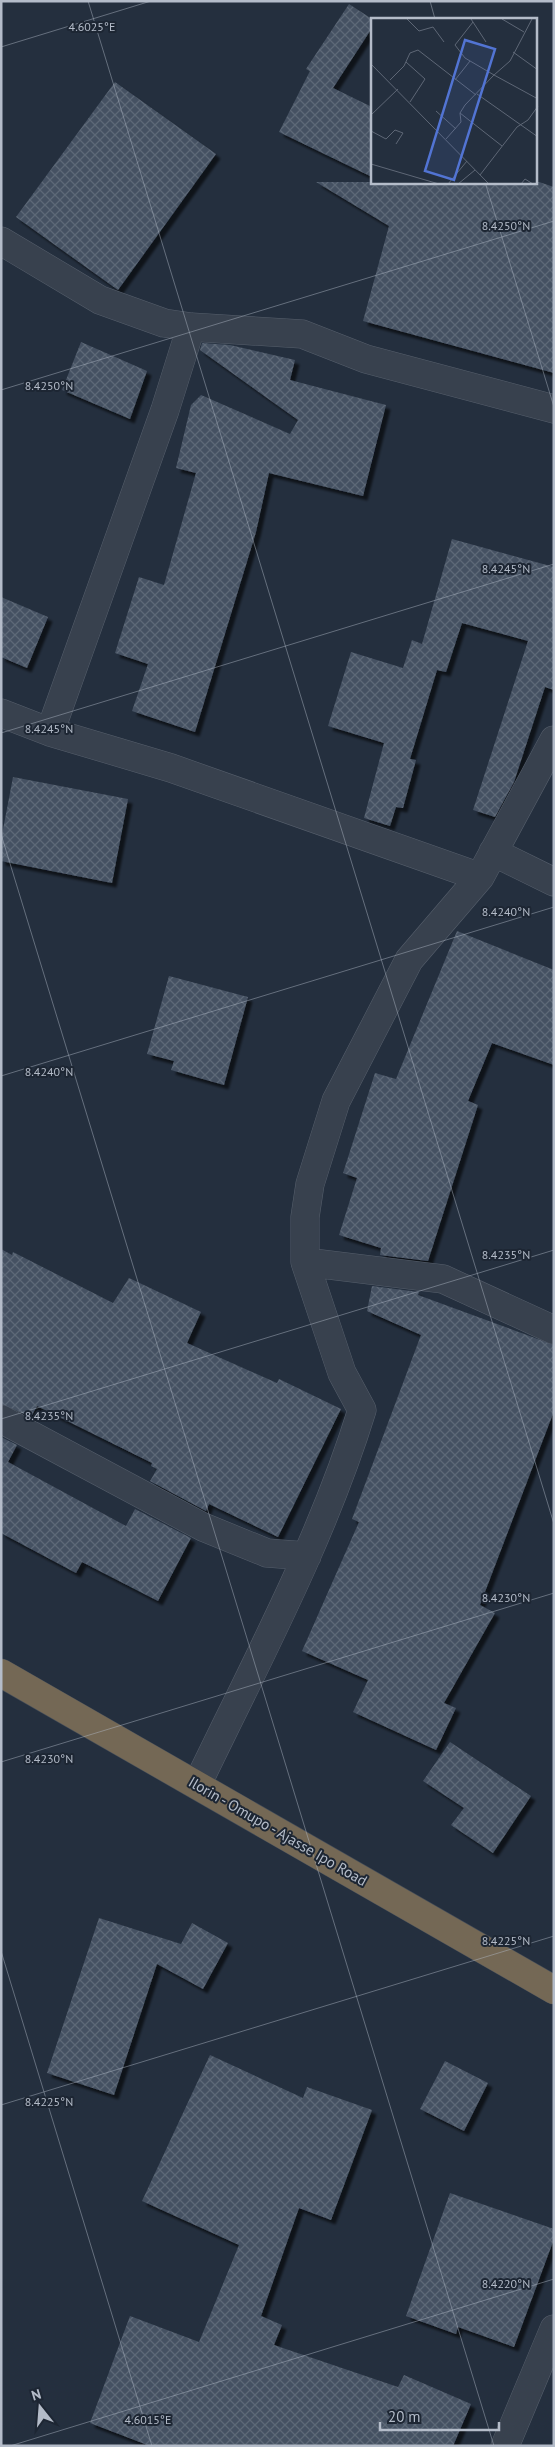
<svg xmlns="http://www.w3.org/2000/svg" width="555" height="2447" font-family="'PT Sans',sans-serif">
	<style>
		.building { fill: url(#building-cross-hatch); filter: url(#shadow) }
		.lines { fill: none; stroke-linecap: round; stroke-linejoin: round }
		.street-casing { stroke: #565f6c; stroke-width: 29 }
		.highway-casing { stroke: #434c59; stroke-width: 29 }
		.street { stroke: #38414e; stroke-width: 28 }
		.highway { stroke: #746855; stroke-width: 28 }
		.ticks { fill: none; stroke: #b4bcc9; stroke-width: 1; stroke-opacity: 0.45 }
		.labels { text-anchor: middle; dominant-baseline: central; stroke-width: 4; stroke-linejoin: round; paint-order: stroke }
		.street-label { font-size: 15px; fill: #b4bcc9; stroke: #1d2633 }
		.inset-road { fill: none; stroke: #5e6776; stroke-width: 1 }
		.view { fill: #5274d3; fill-opacity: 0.15; stroke: #5274d3; stroke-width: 2.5 }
		.inset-edge { fill: none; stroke: #b4bcc9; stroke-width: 2.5 }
		.ticks-label { font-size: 12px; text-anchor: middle; fill: #b4bcc9; stroke: #1d2633; stroke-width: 4; stroke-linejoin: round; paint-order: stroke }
	</style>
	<defs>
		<pattern id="building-cross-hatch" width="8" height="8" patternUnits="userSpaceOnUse" patternTransform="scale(1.25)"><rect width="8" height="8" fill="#455162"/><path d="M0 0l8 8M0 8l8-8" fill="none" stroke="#5d6877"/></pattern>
		<filter id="shadow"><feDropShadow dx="4.5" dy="4.5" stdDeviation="1" flood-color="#0009"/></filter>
	</defs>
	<rect width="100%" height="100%" fill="#242f3e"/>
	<path class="building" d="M349,4L372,19V28L333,88L372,107V177L279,132L310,71L306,69Z
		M115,82L216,154L118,290L16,217Z
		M316,182H539L554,187V373L363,321L389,226Z
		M81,342L147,371L130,419L62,390Z
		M202,343L230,345L295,360L290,380L386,405L363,496L269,473L256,532L195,732L132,711L148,664L115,653L139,577L164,585L196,473L176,468L191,405L201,395L290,434L298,420L200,350Z
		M452,539L554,567V690L545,687L514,782L495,817L473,810L528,641L462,623L446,672L437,670L410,759L416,760L403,808L396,807L390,826L364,818L384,743L328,726L351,652L403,668L412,640L422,644Z
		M1,597L48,617L27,668L1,657Z
		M13,777L128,799L112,883L1,861V840Z
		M457,931L554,970V1065L492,1043L468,1101L478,1105L428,1261L380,1255L381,1248L339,1235L357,1178L343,1173L375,1073L396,1079Z
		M169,976L248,997L224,1085L171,1070L174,1061L147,1054Z
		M1,1249L12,1255L13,1252L113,1303L129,1278L201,1312L187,1343L277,1383L279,1379L341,1409L278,1537L209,1504L206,1511L150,1481L157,1469L151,1466L152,1463L37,1406L31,1417L1,1404Z
		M372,1286L419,1292L418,1295L554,1345V1411L480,1605L495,1613L444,1703L456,1708L436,1750L353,1712L368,1680L302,1651L359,1522L352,1519L421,1335L367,1311Z
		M1,1437L17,1445L8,1462L126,1526L135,1509L191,1538L158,1601L82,1562L76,1573L1,1533Z
		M450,1742L531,1796L493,1853L451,1825L464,1808L423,1781Z
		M99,1918L181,1944L192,1923L228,1943L203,1989L157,1964L114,2095L47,2073Z
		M210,2055L303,2098L307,2087L372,2110L331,2220L299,2208L261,2316L282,2325L274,2345L398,2387L404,2375L471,2404L453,2446H150L90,2423L130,2316L199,2342L239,2245L142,2201Z
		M445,2061L488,2083L464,2131L420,2109Z
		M450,2193L554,2229V2239L514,2347L458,2327L456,2334L406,2316Z"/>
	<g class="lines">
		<g class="street-casing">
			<path id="street" d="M1,241L100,300L164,323L191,327L302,334L366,359L554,409
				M1,713L50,732L171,768L480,877
				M50,732L165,410L191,327
				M493,852L554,882
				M305,1262L443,1279L554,1330
				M1,1419L203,1527L267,1553L307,1556
				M197,1785C256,1662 322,1540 362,1410L342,1373L305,1262V1217L310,1184L336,1101L409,960L480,877L554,740
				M505,2446L554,2329"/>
		</g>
		<g class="highway-casing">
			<path id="highway" d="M1,1673L554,1990"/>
		</g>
		<use href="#street" class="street"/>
		<use href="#highway" class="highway"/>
	</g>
	<path class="ticks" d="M88,1L554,1524M430,1L435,19M1,47L151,1M485,182L554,407M1,390L554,221M1,733L554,564M1,834L494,2446M1,1076L554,907M1,1419L554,1250M1,1762L554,1593M1,1951L152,2446M1,2105L554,1936M10,2446L554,2279"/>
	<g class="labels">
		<g class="street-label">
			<text transform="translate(278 1831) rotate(30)">Ilorin - Omupo - Ajasse Ipo Road</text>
		</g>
	</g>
	<g transform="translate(371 18)">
		<rect width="166" height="166" fill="#242f3e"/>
		<path class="inset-road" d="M36,1L48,13L62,9L73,24M100,1L115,24M131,1L153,14M161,1L139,43L123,57L167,81M142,34L167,52M35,44L54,61L39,84M0,46L118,166M19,62L33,48L39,35L47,32L105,77M84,62L99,43M106,76L167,119M65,93L85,111M89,95L131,128M0,97L27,71M0,113L15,121L24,112L32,115L25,126M75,121L90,104L89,95L94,87L123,57L94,40L84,27L102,4M0,146L68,166M109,157L146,109L157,102L167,88M77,166L96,143M87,166L104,152M150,166L154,161L162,166"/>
		<path class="view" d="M94,22L124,31L83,162L54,153Z"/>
		<rect width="166" height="166" class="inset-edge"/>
	</g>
	<g class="ticks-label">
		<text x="92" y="31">4.6025°E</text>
		<text x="506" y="230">8.4250°N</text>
		<text x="49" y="390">8.4250°N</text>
		<text x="506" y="573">8.4245°N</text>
		<text x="49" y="733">8.4245°N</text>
		<text x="506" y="916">8.4240°N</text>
		<text x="49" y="1076">8.4240°N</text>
		<text x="506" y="1259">8.4235°N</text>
		<text x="49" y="1420">8.4235°N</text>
		<text x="506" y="1602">8.4230°N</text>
		<text x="49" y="1763">8.4230°N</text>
		<text x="506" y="1945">8.4225°N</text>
		<text x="49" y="2106">8.4225°N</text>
		<text x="506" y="2288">8.4220°N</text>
		<text x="148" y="2424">4.6015°E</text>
	</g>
	<rect width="555" height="2447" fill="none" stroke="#b4bcc9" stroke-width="5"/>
	<g transform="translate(40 2407) rotate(343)" stroke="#1d2633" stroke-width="4" paint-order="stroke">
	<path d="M0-4L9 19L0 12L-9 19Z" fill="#b4bcc9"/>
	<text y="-8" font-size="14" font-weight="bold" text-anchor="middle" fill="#b4bcc9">N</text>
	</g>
	<path d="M380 2422v8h119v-8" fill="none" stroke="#b4bcc9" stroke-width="2.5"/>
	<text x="388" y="2422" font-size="15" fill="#b4bcc9" stroke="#1d2633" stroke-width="4" paint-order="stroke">20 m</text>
</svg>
